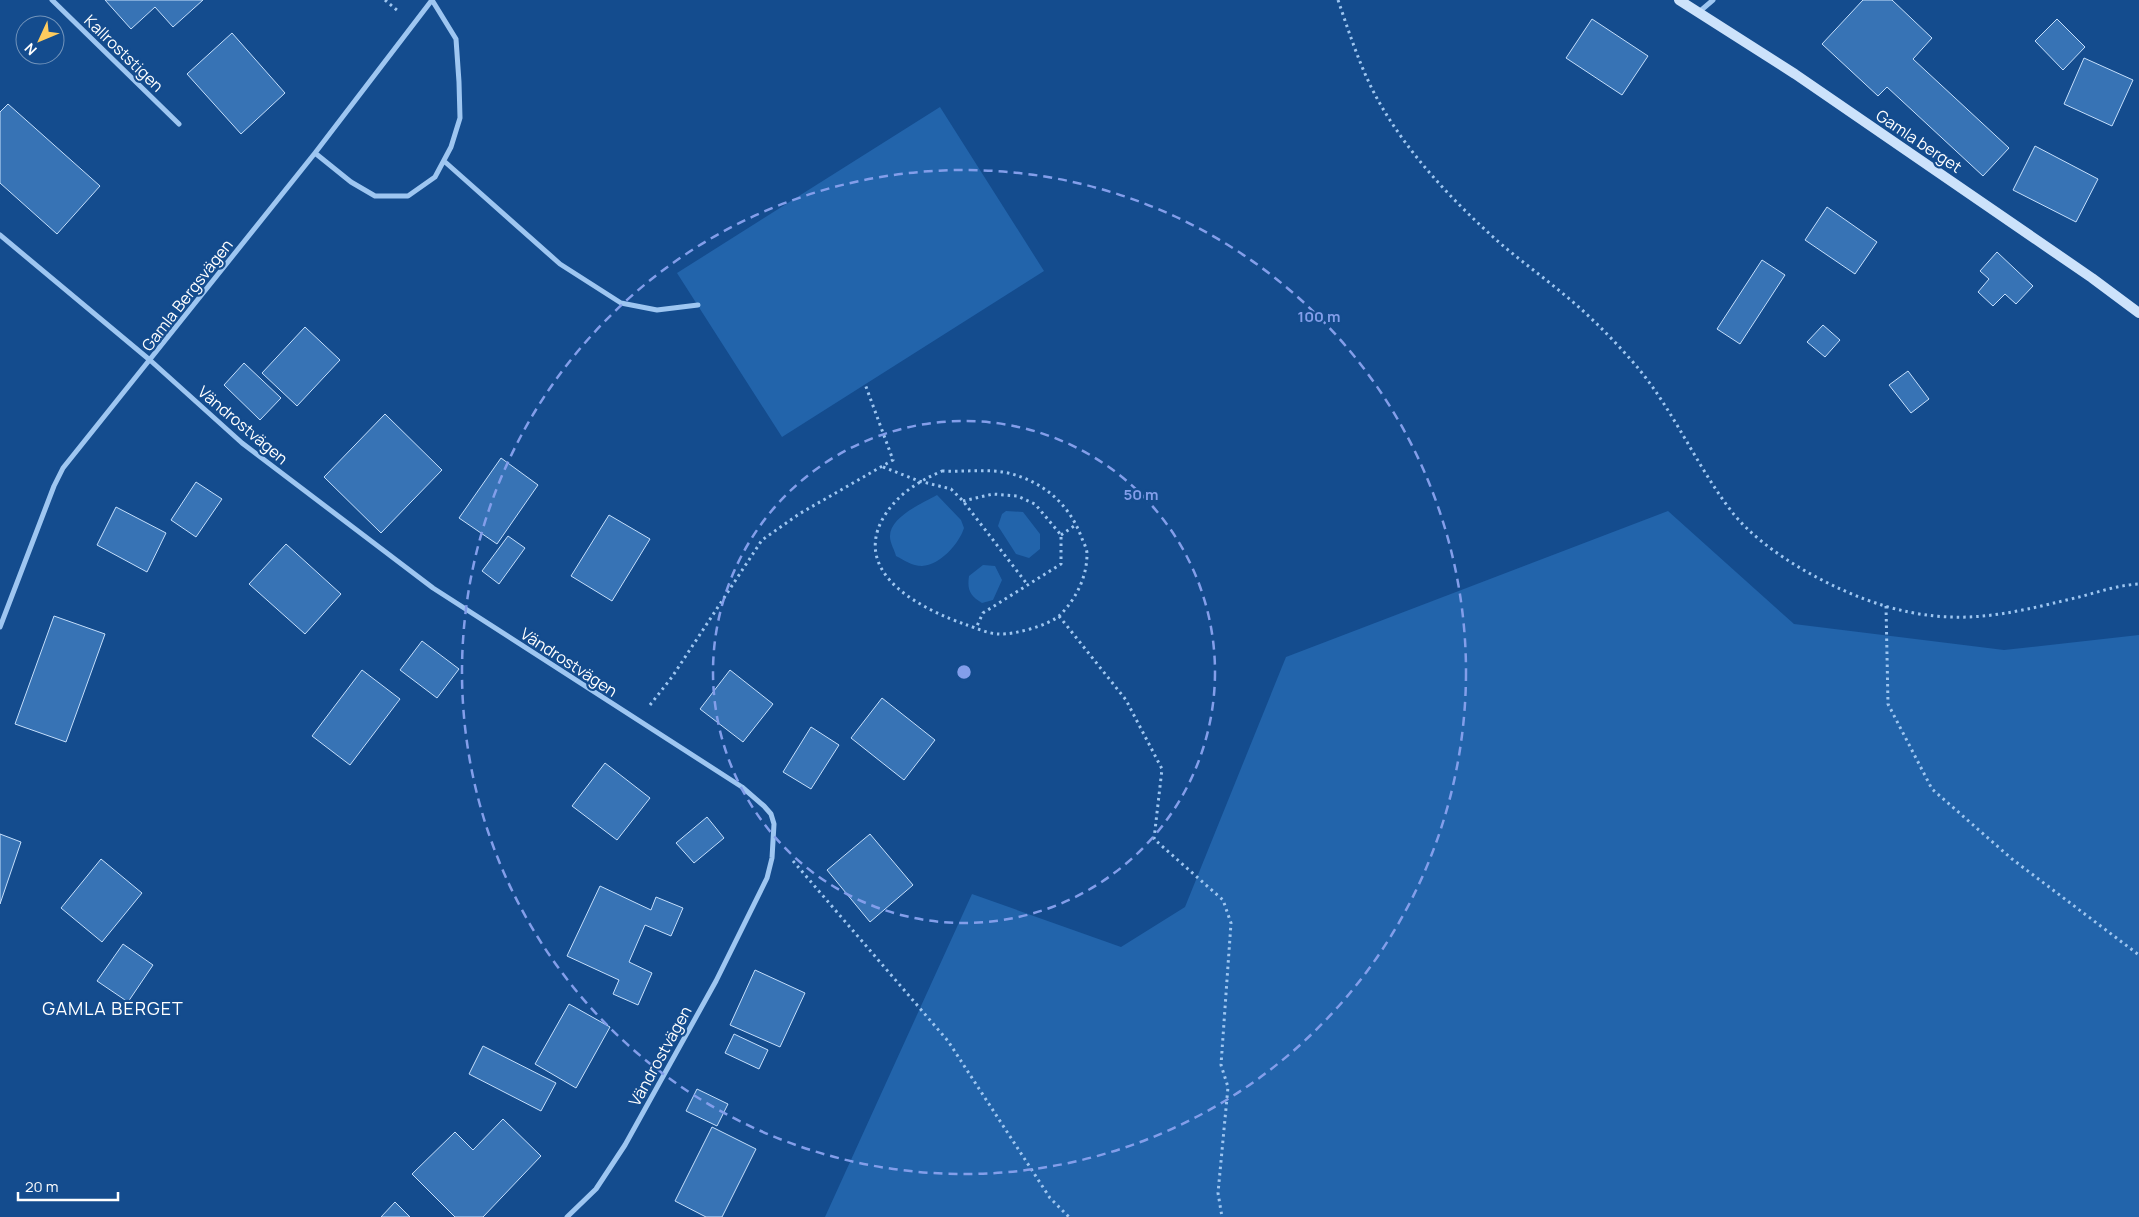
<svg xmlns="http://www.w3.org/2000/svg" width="2139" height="1217" font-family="Manrope,sans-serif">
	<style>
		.green { fill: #2264ab }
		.building { fill: #3773b5; stroke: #c5dffc }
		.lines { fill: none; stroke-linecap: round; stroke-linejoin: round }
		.path { stroke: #9ec6f1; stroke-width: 3; stroke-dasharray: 2.5 4; stroke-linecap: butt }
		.street { stroke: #9ec6f1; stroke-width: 5 }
		.secondary { stroke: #cce2fb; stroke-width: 10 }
		.ring { fill: none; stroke: #839eea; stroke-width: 2.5; stroke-dasharray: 9 6 }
		.labels { text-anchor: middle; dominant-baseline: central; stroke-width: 4.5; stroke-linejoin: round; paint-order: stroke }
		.street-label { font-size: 16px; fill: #fff; stroke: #144c8e }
		.neighbourhood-label { font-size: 18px; letter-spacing: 1px; fill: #fff; stroke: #144c8e }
		.centre { fill: #839eea; stroke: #144c8e; stroke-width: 2.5 }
		.ring-label { font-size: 15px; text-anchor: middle; font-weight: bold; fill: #839eea; stroke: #144c8e; stroke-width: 4.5; stroke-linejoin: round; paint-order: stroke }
	</style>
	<rect width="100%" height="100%" fill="#144c8e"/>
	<path class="green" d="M940,107L1044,271L782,437L677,273Z
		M937,495L961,520L964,528C959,544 940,565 922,566C912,566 904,560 896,556C895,551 890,543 890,537C889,517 923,503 937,495Z
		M1006,511L1023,512L1040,534V549L1029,558L1016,554L998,526L1002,514Z
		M1668,511L1794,624L2004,650L2139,635V1217H825L972,894L1121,947L1185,907L1286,657Z
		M983,565L995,566L1002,580L993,600L982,603C970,596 967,590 969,576Z"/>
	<path class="building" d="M105,0H203L173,27L155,7L131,29Z
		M1863,0H1892L1932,38L1913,59L2009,148L1983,176L1887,87L1878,96L1822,44Z
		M1592,19L1648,56L1622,95L1566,58Z
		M2057,19L2085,47L2063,70L2035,41Z
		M232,33L285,93L241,134L187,74Z
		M2084,58L2133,80L2112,126L2064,104Z
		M8,104L100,186L57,234L0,183V112Z
		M2035,146L2098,179L2076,222L2013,190Z
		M1827,207L1877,242L1855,274L1805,240Z
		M1997,252L2033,286L2016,304L2005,294L1993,306L1978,292L1989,279L1980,271Z
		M1762,260L1785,275L1740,344L1717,329Z
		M1823,325L1840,340L1825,357L1807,342Z
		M305,327L340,360L297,406L262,373Z
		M244,363L281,398L260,420L224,385Z
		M1908,371L1929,399L1911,413L1889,385Z
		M385,414L442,470L381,533L324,477Z
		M501,458L538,485L497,544L459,518Z
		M196,482L222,499L196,537L171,520Z
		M116,507L166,533L147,572L97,545Z
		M609,515L650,539L612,601L571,576Z
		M508,536L525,548L499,584L482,571Z
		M286,544L341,594L305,634L249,584Z
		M54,616L105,634L66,742L15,724Z
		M422,641L459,669L437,698L400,670Z
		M362,670L400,699L350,765L312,736Z
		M730,670L773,704L743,742L700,709Z
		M882,698L935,740L904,780L851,738Z
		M811,727L839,745L811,789L783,772Z
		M605,763L650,798L617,840L572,806Z
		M707,817L724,838L694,863L676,843Z
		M0,834L21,842L0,904Z
		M870,834L913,885L870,922L827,870Z
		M101,859L142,893L102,942L61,908Z
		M600,886L651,910L656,897L683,908L671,936L645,925L629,962L652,973L638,1005L613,994L619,980L567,956Z
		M123,944L153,965L128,1002L97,981Z
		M755,970L805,993L780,1047L730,1025Z
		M569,1004L610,1027L576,1088L535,1064Z
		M734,1034L768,1050L759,1069L725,1053Z
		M483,1046L556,1083L541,1111L469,1074Z
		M697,1089L728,1104L717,1126L686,1111Z
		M503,1119L541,1156L483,1217H455L412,1174L455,1132L473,1150Z
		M712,1127L756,1149L722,1217H706L675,1201Z
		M395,1202L410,1217H381Z"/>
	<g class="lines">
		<path class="path" d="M385,0L398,11
			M1338,0C1350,35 1361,70 1379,102C1408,153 1449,197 1492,236C1514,256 1538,273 1561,292C1587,313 1610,336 1632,361C1672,406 1695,464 1732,512C1765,554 1835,591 1885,606C1956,627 2005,615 2075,598C2096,593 2117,585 2139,584
			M883,467L919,481L951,489L963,501L1027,584
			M942,471C962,472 984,469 1003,472C1040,479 1068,502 1081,536C1083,542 1087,548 1087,554C1087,577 1076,599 1060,615C1050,625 1014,635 999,634C989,634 976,628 967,625C924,610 853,576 882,520C896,495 917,482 942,471Z
			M963,501L993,494L1017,496L1035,504L1061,535V564L983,613L976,628
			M1061,535L1077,524
			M1886,606L1888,704L1932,789L2012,859L2139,955
			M1059,616L1126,700L1162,769L1154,839L1223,900L1231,923L1221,1065L1228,1087L1218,1193L1222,1217
			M650,705L672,677L762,540L799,514L893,460L865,384
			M793,861L948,1041L1050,1198L1069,1217"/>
		<path class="street" d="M52,0L179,124
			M1699,12L1713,0
			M315,153L351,182L375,196H408L435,177L451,147L460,118L459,82L456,39L432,0
			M444,161L560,264L621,303L657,310L698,305
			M0,235L151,361L242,443L433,588L742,787L764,806L771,814L774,824L772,858L767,878L716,981L625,1145L596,1189L567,1217
			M0,627L54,486L63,468L315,153L432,0"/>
		<path class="secondary" d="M1679,0L1795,74L2092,278L2139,313"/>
	</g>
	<g class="ring">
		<circle cx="964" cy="672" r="251"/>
		<circle cx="964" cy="672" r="502"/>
	</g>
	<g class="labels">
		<g class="street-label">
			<text transform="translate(124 53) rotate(44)">Kallroststigen</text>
			<text transform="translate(1919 141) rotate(34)">Gamla berget</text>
			<text transform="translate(187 295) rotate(-52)">Gamla Bergsvägen</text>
			<text transform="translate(243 425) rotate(40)">Vändrostvägen</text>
			<text transform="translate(569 662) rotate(33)">Vändrostvägen</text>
			<text transform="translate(660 1056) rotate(-61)">Vändrostvägen</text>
		</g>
		<g class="neighbourhood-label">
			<text x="113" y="1008">GAMLA BERGET</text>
		</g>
	</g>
	<circle cx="964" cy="672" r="8" class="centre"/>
	<g class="ring-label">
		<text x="1319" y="322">100 m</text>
		<text x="1141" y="500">50 m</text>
	</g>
	<g transform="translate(40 40) rotate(226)"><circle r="24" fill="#144c8e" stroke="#7294bb"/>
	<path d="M0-4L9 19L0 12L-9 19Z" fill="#ffcc5e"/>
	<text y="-8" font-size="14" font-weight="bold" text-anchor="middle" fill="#ffffff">N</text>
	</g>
	<path d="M18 1192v8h100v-8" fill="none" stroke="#ffffff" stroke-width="2.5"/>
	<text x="25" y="1192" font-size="15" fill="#ffffff" stroke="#144c8e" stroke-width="4" paint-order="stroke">20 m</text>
</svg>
